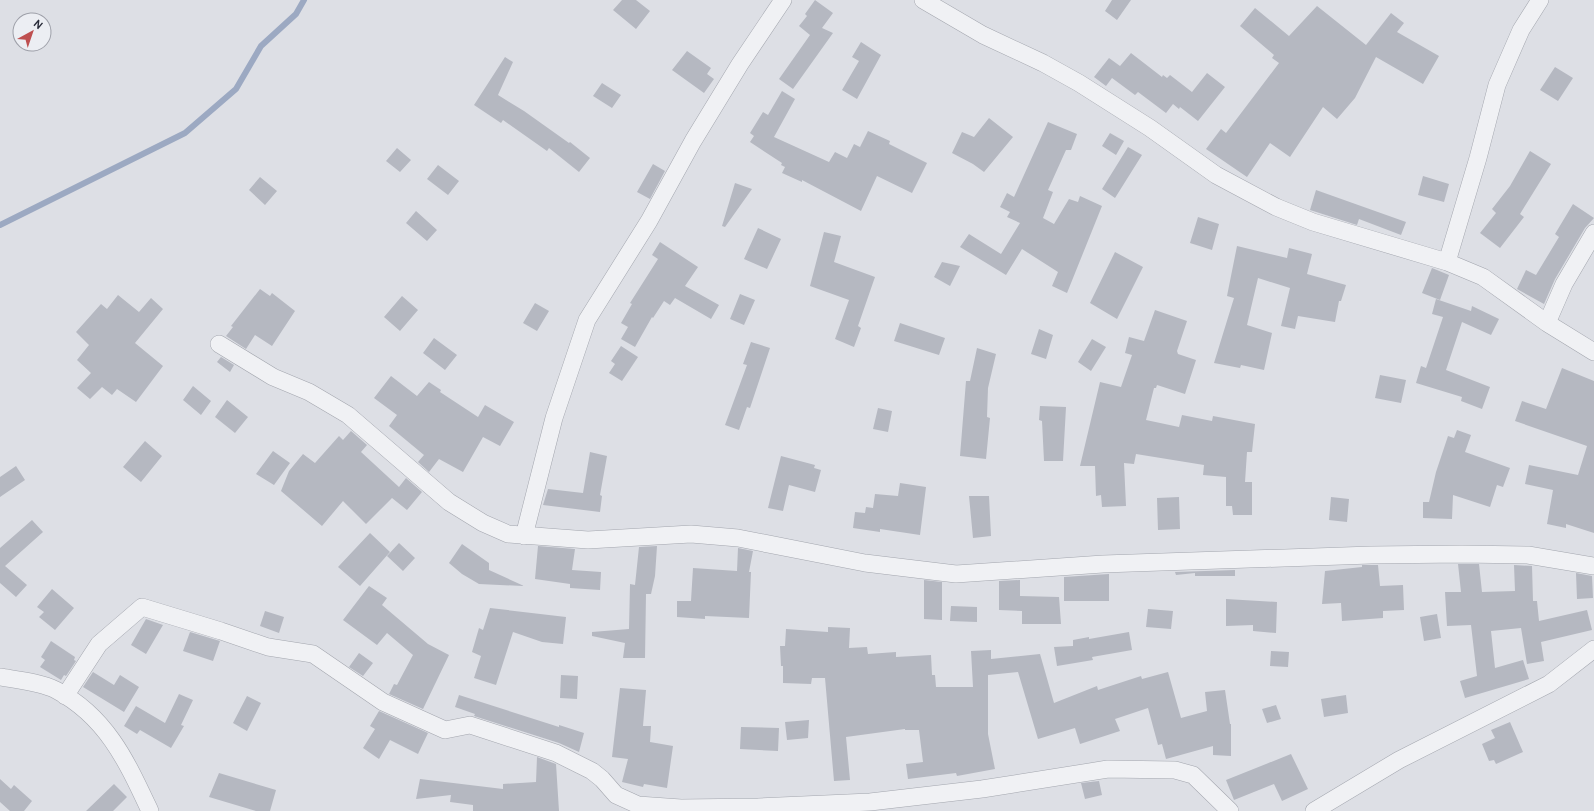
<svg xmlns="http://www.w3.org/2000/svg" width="1594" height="811" font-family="Overpass,sans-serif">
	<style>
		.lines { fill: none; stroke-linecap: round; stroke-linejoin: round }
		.stream { stroke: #9ca9c2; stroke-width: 6 }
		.building { fill: #b5b8c1 }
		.street-casing { stroke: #a3a6ae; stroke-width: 18 }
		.street { stroke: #f0f1f4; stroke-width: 17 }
	</style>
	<rect width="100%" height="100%" fill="#dddfe5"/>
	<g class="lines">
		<path class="stream" d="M0,225L185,133L236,89L261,46L296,14L304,0"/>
	</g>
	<path class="building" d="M622,0H636L650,11L636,29L613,10Z
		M815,0L833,13L822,28L833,33L793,89L779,79L810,35L799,26L807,16L805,14Z
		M1112,0H1131L1117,20L1105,11Z
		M1317,6L1366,45L1391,13L1404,23L1397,32L1439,56L1423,84L1376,57L1355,98L1337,119L1323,107L1290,157L1270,143L1247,177L1206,149L1221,129L1226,133L1279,63L1272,58L1274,55L1240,26L1255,8L1289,36Z
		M861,42L881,55L857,99L842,90L859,61L852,57Z
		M687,51L711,68L707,74L714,79L704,93L672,70Z
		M1131,53L1162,77L1163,75L1167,78L1170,75L1192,92L1207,73L1225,87L1198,121L1180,107L1179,109L1173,104L1166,113L1138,92L1135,95L1112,78L1106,86L1094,77L1109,58L1120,66Z
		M505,57L513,62L498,95L524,111L569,143L570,142L590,158L579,172L549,148L547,151L503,120L501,123L474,105Z
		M1555,67L1573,78L1558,101L1540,90Z
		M602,83L621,95L612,108L593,96Z
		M782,91L795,99L774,137L829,162L835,152L847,158L854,144L860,147L868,131L890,141L889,144L927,163L912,193L877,176L861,211L802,180V182L782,173L785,167L781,165L782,163L750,142L754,136L750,133L763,112L768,115Z
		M989,118L1013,137L984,172L973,164L952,153L962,132L974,137Z
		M1048,122L1077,134L1071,150H1066L1048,190L1053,192L1043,218L1054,224L1069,199L1078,202L1080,196L1102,206L1067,293L1052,286L1058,272L1022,249L1006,275L960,247L969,234L1001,254L1020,223L1007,217L1010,212L1000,207L1007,193L1014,197Z
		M1110,133L1124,141L1116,155L1102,146Z
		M1128,147L1142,155L1115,198L1102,189Z
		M397,148L411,160L400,172L386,161Z
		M1530,151L1551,164L1520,214L1524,217L1500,248L1480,233L1496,213L1492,209L1510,186Z
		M653,164L665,171L650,199L637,192Z
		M438,165L459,181L448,195L427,179Z
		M1423,176L1449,184L1444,202L1418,195Z
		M260,177L277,191L265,205L249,190Z
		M735,183L752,189L725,227L722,226Z
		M1316,190L1406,222L1401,235L1359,219L1357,225L1310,210Z
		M1573,204L1594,218L1585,228L1555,279L1544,304L1517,289L1526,270L1536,275L1559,237L1555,234Z
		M416,211L437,230L427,241L406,223Z
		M1198,217L1219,224L1212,250L1190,243Z
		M758,228L781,239L767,269L744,259Z
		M824,232L841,236L834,262L875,277L858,326L861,328L854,347L835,339L849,300L810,286Z
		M660,242L698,267L685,286L719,305L711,319L675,298L670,305L664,301L653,318L652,317L635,347L621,339L628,327L621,323L632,304L630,303L658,259L652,255Z
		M1237,246L1287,258L1289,248L1312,254L1307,274L1346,285L1341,301H1339L1335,322L1298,316L1295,329L1281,326L1290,288L1258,278L1247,325L1272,333L1264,370L1241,365L1240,368L1214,363L1234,298L1227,296Z
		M1115,252L1143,267L1117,319L1090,303Z
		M942,262L960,266L950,286L934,277Z
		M1432,268L1449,275L1440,300L1422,293Z
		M260,289L270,296L272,293L295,311L272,346L255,335L246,349L226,336L233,327L231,326Z
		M740,294L755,300L744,325L730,319Z
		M118,295L139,312L151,298L163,309L135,343L163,366L136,402L117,389L112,395L102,387L90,399L77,388L91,373L77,360L89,345L76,332L101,304L107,309Z
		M402,296L418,310L400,331L384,317Z
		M1436,299L1471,311L1472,306L1499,319L1491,335L1462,322L1446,370L1490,387L1482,409L1461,401L1462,397L1416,383L1421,366L1426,368L1443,317L1432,314Z
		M535,303L549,311L537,331L523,323Z
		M1155,310L1187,321L1177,351L1178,354L1196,360L1185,394L1157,385L1156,388H1154L1146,420L1179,427L1182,415L1212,421L1213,416L1255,424L1252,452H1247L1245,482H1252V515H1233L1232,506H1226V477L1203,475L1204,465L1136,454L1134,464L1124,463L1126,506L1102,507L1101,495L1096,496L1095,466H1080L1100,382L1121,387L1132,355L1125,353L1129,337L1144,341Z
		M900,323L945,338L939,355L894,341Z
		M1039,329L1053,335L1046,359L1031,354Z
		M434,338L457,355L445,370L423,353Z
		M1092,339L1106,347L1091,371L1078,362Z
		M751,342L770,348L750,408L747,407L739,430L725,425L747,365L743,364Z
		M621,346L638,357L622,381L609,373L615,364L611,361Z
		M977,348L996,354L988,388L987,417L990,418L986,459L960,456L966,381H970Z
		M221,357L234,365L230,372L217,362Z
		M1562,368L1594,381V533L1566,524V528L1547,524L1553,490L1525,484L1529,465L1578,475L1587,446L1515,421L1522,401L1546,409Z
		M1380,375L1406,380L1401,403L1375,398Z
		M391,376L417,396L429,382L441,390L440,392L478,417L485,405L514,422L500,446L483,437L463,472L439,459L429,472L418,462L424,455L389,426L397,415L374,398Z
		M193,386L211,401L201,415L183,400Z
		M227,400L248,417L235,433L215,417Z
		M1040,406L1066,407L1063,461H1044L1042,421L1039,420Z
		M878,408L892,411L888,432L873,429Z
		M1457,430L1471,435L1465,452L1510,468L1503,487L1497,485L1490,507L1453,495L1452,519L1423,518V502H1429L1436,472L1448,436L1454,438Z
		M351,431L367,445L361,452L399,487L406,478L422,492L407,510L392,498L366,524L343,501L322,526L281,491L289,471L303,454L315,463L339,436L343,440Z
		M145,441L162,456L141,482L123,467Z
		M273,451L290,463L274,485L256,474Z
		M590,452L607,456L600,495L602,496L600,512L543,505L548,489L583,493Z
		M781,456L815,465L814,468L821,470L815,492L789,485L783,511L768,508Z
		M16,466L25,480L0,497V477Z
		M900,483L926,487L920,535L880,529V532L853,528L855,512L865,513L866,507L873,508L875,494L898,496Z
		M969,496H989L991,536L973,538Z
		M1179,497L1180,529L1158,530L1157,498Z
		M1331,497L1349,499L1347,522L1329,520Z
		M32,520L43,532L5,566L27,585L16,597L0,583V548Z
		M370,533L390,552L360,586L338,567Z
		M399,543L415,558L403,571L387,556Z
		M462,544L489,563V570L524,586L479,584L462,574L449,563Z
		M538,546L575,549L572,570L601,572L600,590L570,588V584L535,579Z
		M657,546L655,576L651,594H646L645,658H623L625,643L592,636V632L629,629L630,584L635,585L639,547Z
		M738,548L753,551L749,572H751L749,618L705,616V619L677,617V601H691L693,568L737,571Z
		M1458,564H1479L1482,592L1515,591L1514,565L1532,566L1533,601H1537L1539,621L1587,610L1592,630L1541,642L1544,661L1527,664L1521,628L1491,631L1495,668L1523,660L1529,679L1465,698L1460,681L1477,676L1471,625L1447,626L1445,592H1461Z
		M1362,565H1378L1380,586L1403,585L1404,610L1383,611V618L1342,621L1341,603L1322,604L1325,571L1362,567Z
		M1235,570V576H1195V573L1176,575L1175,572Z
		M1576,573L1592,576L1593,598L1577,599Z
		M1109,574V601H1064V577Z
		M924,580L942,582V620L924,619Z
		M1020,580V596L1059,597L1061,624H1022V611L999,610V581Z
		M369,586L387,598L382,605L428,644L449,655L423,709L389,694L394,684L397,685L413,655L387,633L377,645L343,620Z
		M52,589L74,608L55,630L39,617L44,612L37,607Z
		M1226,599L1277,602L1276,633L1253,631V625L1226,626Z
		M951,606L977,607V622L950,621Z
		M490,608L566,617L563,644L542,642L513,632L496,685L474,678L481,656L472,652L479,628L483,630Z
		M1148,609L1173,611L1171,629L1146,627Z
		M265,611L284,617L279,633L260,626Z
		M1437,614L1441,638L1424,641L1420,617Z
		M146,619L163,625L146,654L131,645Z
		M828,627L850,628L849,648L867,647L868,654L896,652V657L931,655L932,675H935L936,687H973L971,651L991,650V659L1040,654L1054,703L1097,686L1098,690L1141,676L1142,679L1168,672L1181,718L1207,711L1205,692L1225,690L1230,724H1231V756L1213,755V746L1166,759L1162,744L1158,745L1148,708L1115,719L1120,731L1080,744L1075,728L1038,739L1018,672L988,675V734L995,769L957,776L956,773L908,779L906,764L923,762L919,730H905V729L846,737L850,780L834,781L825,678H812L811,684L783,683V666H781L780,646H785L786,629L828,632Z
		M190,632L220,641L213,661L183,651Z
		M1129,632L1132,650L1092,657L1093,660L1057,666L1054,647L1073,646V640L1089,637V639Z
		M51,641L75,657L74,660L76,661L66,676L64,675L61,680L40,667L45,660L41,657Z
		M1271,651L1289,652L1288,667L1270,666Z
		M359,653L373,663L363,676L349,667Z
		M93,672L114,685L120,675L139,687L124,712L83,687Z
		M561,675L578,676L577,699L560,698Z
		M620,688L646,690L643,726H651L650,742L673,746L667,788L644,784L643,787L622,782L628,759L612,757Z
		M179,694L193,700L181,725L184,726L171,748L140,730L137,734L124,726L136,706L165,723Z
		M459,695L559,727V725L584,733L579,752L559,743L474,716L475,714L455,707Z
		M1346,695L1348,713L1324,717L1321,699Z
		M247,696L261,703L247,731L233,723Z
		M1276,705L1281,719L1267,723L1262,709Z
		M379,711L428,733L418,754L390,740L379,759L363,748L375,729L370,726Z
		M809,720L808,738L787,740L785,722Z
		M1510,722L1523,752L1496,764L1494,760L1489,761L1482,744L1495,738L1491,730Z
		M741,727L779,728L778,751L740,749Z
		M1291,754L1308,789L1282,801L1274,784L1234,800L1226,780Z
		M537,757L556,764L559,811H473V805L450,802L451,795L416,799L420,779L503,789V784L536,782Z
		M219,773L276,790L270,811H256L209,797Z
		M0,779L11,789L14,785L32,801L24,811H10L0,802Z
		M1099,781L1102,795L1085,799L1081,783Z
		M114,784L127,797L113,811H86Z"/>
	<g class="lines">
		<g class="street-casing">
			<path id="street" d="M923,0L983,35L1043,63L1079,83L1150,128L1216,175L1276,207L1313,222L1447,262L1483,277L1547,323L1594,352
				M1447,262L1478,158L1497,85L1521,30L1540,0
				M1547,323L1564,284L1594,233
				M219,344L273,377L309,392L348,415L449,502L483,523L508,534L588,540L691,534L738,538L865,563L956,574L1103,564L1371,555L1462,554L1528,555L1594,566
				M524,536L554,418L587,320L649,221L693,141L740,64L783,0
				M0,677C18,680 40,682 56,690C107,717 127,762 150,811
				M65,696L99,644L142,607L221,631L268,647L313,654L383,702L445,730L470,725L556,753L592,771L602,779L616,795L638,805L681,808L758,807L870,802L982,789L1108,769L1175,770L1193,775L1230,811
				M1314,811L1399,760L1549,684L1594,649"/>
		</g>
		<use href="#street" class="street"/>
	</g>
	<g transform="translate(32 32) rotate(40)"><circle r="19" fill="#eceef3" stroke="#9ea0a9"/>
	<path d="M0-3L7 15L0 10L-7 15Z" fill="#be4f50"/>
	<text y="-6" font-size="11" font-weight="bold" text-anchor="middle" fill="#292c3a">N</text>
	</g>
</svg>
